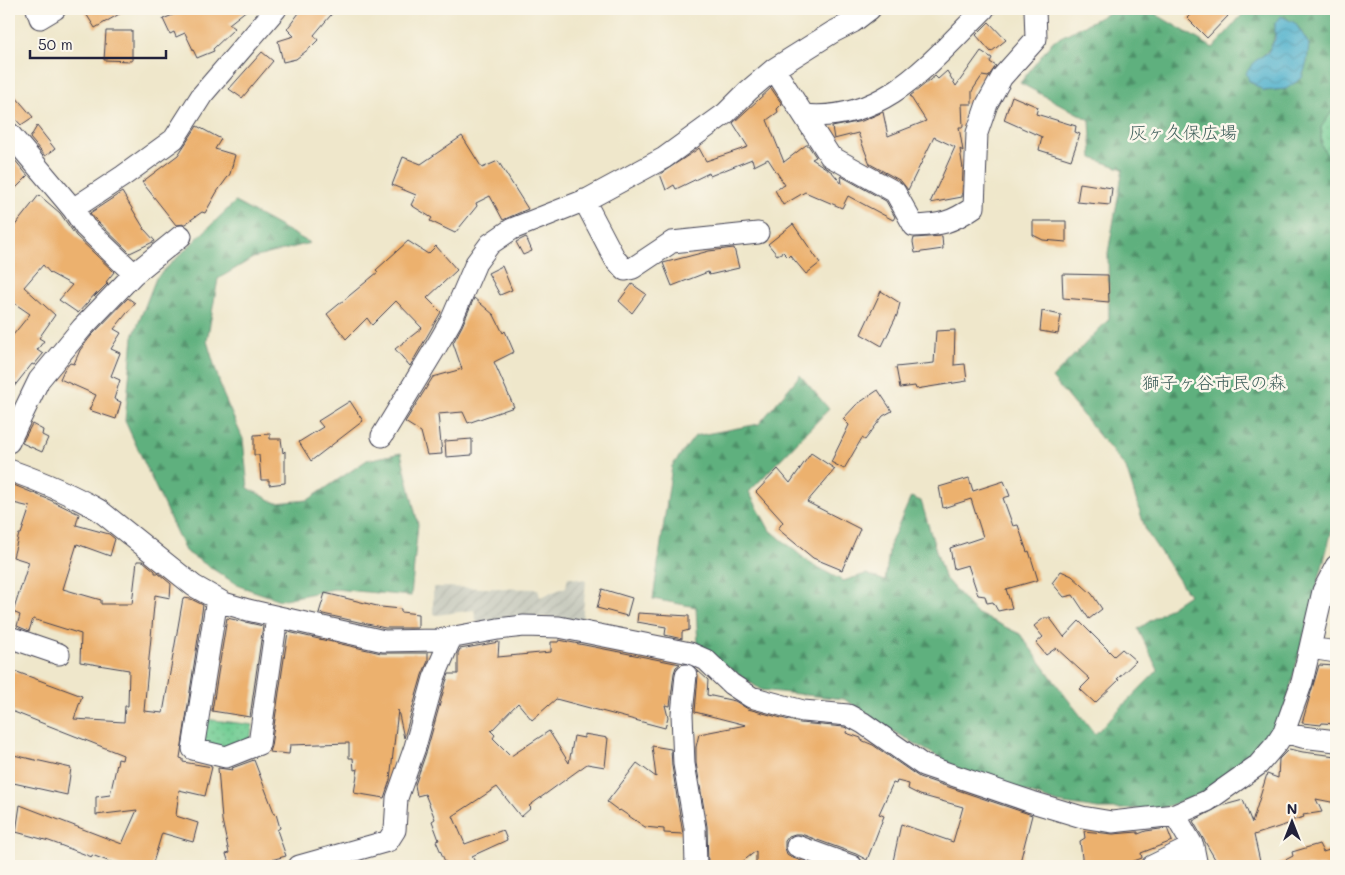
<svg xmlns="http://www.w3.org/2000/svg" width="1345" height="875" font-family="Mali,'Klee One',sans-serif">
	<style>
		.industrial { fill: url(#industrial-furrows) }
		.green { fill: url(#green-dots); stroke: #4a7868 }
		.forest { fill: url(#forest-firs); stroke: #40695c; fill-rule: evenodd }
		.water { fill: url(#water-waves); stroke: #376883 }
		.building { fill: #ecb16e }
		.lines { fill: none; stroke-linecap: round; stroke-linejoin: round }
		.minor-casing { stroke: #414051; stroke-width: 23 }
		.minor { stroke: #fff; stroke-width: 21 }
		.labels { text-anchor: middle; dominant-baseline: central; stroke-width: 5; stroke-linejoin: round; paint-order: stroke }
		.park-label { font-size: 18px; fill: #3e5e5a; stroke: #fbf7ec }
	</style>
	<defs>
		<pattern id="industrial-furrows" width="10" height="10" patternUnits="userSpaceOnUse" patternTransform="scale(1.25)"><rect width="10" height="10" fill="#c3c6b9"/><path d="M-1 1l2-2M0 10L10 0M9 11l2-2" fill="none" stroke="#a7aaa0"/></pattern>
		<pattern id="green-dots" width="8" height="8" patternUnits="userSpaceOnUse" patternTransform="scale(1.25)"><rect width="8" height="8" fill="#73cd94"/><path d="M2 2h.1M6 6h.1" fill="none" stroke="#63b080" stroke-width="1.8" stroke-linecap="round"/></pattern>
		<pattern id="forest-firs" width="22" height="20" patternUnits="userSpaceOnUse" patternTransform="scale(1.25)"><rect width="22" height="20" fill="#5eb07e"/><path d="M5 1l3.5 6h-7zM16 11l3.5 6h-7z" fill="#4d8f68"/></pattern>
		<pattern id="water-waves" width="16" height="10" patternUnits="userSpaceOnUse" patternTransform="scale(1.25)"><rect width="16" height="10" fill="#4cafcb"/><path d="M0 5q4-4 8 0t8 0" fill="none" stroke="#3f8ea6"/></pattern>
	</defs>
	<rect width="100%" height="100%" fill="#fbf7ec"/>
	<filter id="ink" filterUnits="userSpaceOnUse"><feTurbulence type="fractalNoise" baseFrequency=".02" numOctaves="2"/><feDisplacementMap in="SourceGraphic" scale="10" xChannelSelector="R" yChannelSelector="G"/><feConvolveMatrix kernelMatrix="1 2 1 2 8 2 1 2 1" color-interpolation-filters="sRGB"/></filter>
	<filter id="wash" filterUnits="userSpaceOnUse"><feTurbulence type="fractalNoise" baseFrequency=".0096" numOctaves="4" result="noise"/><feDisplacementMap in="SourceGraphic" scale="20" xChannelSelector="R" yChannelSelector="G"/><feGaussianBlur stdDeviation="1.12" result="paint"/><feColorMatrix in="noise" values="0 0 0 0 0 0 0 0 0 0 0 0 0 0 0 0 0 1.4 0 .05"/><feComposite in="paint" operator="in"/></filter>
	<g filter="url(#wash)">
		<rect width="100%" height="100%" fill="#efe7cb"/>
		<path class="industrial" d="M568,577L586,581L582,621L545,617L477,623L474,610L437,615L433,613V587L538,589L540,597L566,587Z"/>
		<path class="green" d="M1336,106V170L1321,145V127Z
			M205,719L253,725L250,739L226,750L201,743Z"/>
		<path class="forest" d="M1116,9H1147L1213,48L1247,9H1336V106L1321,127V145L1336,170V515L1284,711L1262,749L1209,791L1160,809H1098L1058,803L959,769L893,731L844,699L761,690L698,646L696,607L653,599L672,466L695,436L759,424L800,375L829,409L749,492L769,529L811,564L843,581L866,574L885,581L890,544L911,497L921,501L944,577L976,613L1020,634L1066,697L1095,734L1158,670L1138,629L1189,595L1146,531L1126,468L1052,378L1109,319L1108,253L1123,169L1092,158L1090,120L1020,83L1053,41ZM1275,23L1286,89L1264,91L1249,81L1254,62C1271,50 1275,45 1275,23Z
			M235,202L310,243L253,258L218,279L207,341L223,394L243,439L248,488L276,503L308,500L367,460L401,453L418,524L411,596L334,589L280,600L239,586L185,551L125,421L133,337L156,278Z"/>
		<path class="water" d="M1281,16L1295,23L1309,44L1307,62L1302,78L1286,89L1264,91L1249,81L1246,73L1254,62L1268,52L1275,39V23Z"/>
		<g id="blocks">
			<path class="building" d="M83,9H128L95,28Z
				M187,9H248L229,24L235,28L213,49L214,51L197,58L185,33L176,37L174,32L170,34L163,19Z
				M302,9H336L314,35L318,40L310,48L296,59L283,62L278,41L294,36L287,29Z
				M1196,9H1221L1228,16L1207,38L1187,18Z
				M989,22L1006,40L991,52L976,35Z
				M106,31H132V61L104,60Z
				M981,51L992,58L990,62L996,66L988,77L982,76L972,91V104H962L963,127H959L963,151L960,149L963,169L962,197L930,203L955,147L934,137L908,190L901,181L870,164L858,133L834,139L832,127L862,121L883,112L888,136L926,121L910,96L935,76L938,79L947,71L956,86Z
				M262,52L273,61L242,98L229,89Z
				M771,88L782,104L777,109L778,112L767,120L784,162L806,145H808L816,157L812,159L832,172L842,184L841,176L886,201L895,217L893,220L848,196L842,208L805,192L783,205L775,190L785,185L768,159L754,166L752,159L710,176L709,173L676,189L674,185L666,190L660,174L698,149L699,148L706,161L748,147L733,123Z
				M9,89L33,117L21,125L9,112Z
				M1012,96L1038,107L1036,114L1076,126L1075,132L1080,134L1071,160L1039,150L1042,137L1004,120Z
				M37,126L55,149L45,156L30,138Z
				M197,126L221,139L215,149L235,155L230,174L217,192L205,213L202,212L185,224L176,225L142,182L178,155Z
				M462,136L482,168L498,161L528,209L503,220L490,196L476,203L477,206L455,233L430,221L432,218L411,205L416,195L392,185L403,157L421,164Z
				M9,153L28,176L9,195Z
				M1080,183L1112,188L1110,205L1077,202Z
				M122,192L145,230L155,241L130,253L95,219L90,213Z
				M39,195L60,213L76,236L114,272L106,282L108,283L94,297L97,292L78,313L59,300L72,285L50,273L43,265L24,287L55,315L39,338L44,341L37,350L43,354L34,365L32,364L9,393V340L30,314L11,301L9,303V233Z
				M1033,221H1066V242L1043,240L1033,235Z
				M793,224L820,263L806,274L790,255L788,257L783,252L777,255L768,244Z
				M942,236L943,249L915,253L913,242L914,238Z
				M526,237L532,251L523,255L516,242Z
				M408,241L428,254L436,246L457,270L427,298L441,312L410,366L395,349L422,328L396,301L372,325L367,318L346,339L327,314L378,272L376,270Z
				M734,248L739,268L709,275L708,272L672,286L663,263L709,251Z
				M502,266L512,290L500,295L488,273Z
				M1062,274L1108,275L1109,302L1063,298Z
				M632,284L646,294L632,313L619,301Z
				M881,291L900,303L897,315L882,346L861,334Z
				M128,298L135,303L114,329L121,333L111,349L120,353L111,376L120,380L114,399L121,402L116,419L89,410L96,395L60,379L64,370L70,363L74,364L80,350L91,336Z
				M474,298L494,315L503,333L505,331L514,352L494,362L514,407L468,423L463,412L438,414L442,454L427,455L421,432L405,422L433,377L462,369L453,343L462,326Z
				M1042,311L1061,315L1058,334L1040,331Z
				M955,330L954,365L965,364L967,381L916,389L915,386L900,388L896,367L934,363L936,331Z
				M878,390L892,411L883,416L865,440L862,438L844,469L831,462L849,425L843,419L856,405Z
				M350,401L363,421L311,461L299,442L323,427L318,421Z
				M32,424L43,430L42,435L48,438L42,452L22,443Z
				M270,434V439H281L283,453L285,451V483L269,485V480H261L259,455H254V435Z
				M472,439V455L446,457L445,441Z
				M811,453L835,469L807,502L860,529L842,570L813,558L778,529L783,522L756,492L778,469L790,483Z
				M969,478L973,491L1004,481L1010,496L1003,498L1013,526L1018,525L1027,552L1029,551L1038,580L1006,589L1012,608L998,611L993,602L987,603L985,596L978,595L968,565L954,569L950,548L983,537L971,499L943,508L939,487Z
				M9,483L50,500L79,514L76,525L109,534L115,539L110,556L77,544L63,589L101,600V604H132L137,561H143L155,571V573H158L171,584L170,598L155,595L144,711L163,713L183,598L191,599L203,605L180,758L183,759V762L212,767L205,796L179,790L176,816L198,823L193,842L162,833L152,866H121L92,855V857L49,841L16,832L20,805L122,844L137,810L96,815V797L110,795L118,759L122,760L123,755L9,710V669L82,696L74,719L124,722L125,706H128L129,670L80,662L81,634L33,619L29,631L17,626L20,615L13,612L29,562L13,557L19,534H21L30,507L9,502Z
				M1061,571L1072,576L1092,594L1102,609L1089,619L1073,595L1064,597L1052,583Z
				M602,589L632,598L627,616L597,608Z
				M325,593L381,607L401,609V612L418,614V628H385L319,613Z
				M638,613L689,616V630L682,632V639L665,635L666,627L637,622Z
				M227,618L263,626L250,717L212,711Z
				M1044,618H1050L1064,637L1079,621L1114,656L1122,649L1136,661L1117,679L1119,680L1095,703L1080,689L1090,679L1056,648L1046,655L1036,643L1043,637L1034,626Z
				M288,632L381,653H428V661L422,675L404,738L398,710L390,780L384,798L354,793L358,769L354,770L353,758H349V743L290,745L289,754L269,752L271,746Z
				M559,640L680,664L676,667L674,673L670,706L665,705L668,717L665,728L556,699L532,720L518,703L491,731L495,735L493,738L511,756L549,731L569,763L574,736L584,738V734L608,738L605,767L587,764L529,806L531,808L521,817L497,787L453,816L465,844L503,830L507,840L472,856L477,866H447L436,841L439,840L432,821L435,819L425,794L417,796L415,785L427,750L446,682L449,674H458V653L460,649L499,642L498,657L551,652V642H558Z
				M1319,665L1336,666V724L1322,723L1321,725L1302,723Z
				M697,670L708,680L707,695L735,701L748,709L800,723L844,727L847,728L846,733L861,738V740L873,745L919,777L1032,815L1019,866H892L901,824L953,842L963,807L920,795L908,789L909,784L897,781L896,784L893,783L879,814L884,816L867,860L856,854L801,834H795L789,836L785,841V848L787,854L793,858L816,866H756V851L737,866H708L707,826L696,763V747L699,734L746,725L695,712L698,676Z
				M652,746L671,749L672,766L683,834L664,833V829L645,827L620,810L619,811L607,802L637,763L656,777Z
				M1289,749L1303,752L1336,756V803L1316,799L1322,812L1303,815L1304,817L1290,821L1291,823L1254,835L1261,866H1219L1193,821L1221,806L1243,800L1252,823L1267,774L1278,778L1279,759Z
				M9,754L71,768L67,795L9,782Z
				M254,760L275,815L276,814L280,828L277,830L286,856L248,866H230L226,854L229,853L222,820L218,768L233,770L232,768Z
				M1167,828L1172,841L1141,853L1142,858L1121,866H1083L1080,841L1085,838L1084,831L1113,834L1138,832V834L1146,831Z
				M1319,844L1323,852L1336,848V866H1274L1293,856L1292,852Z"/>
		</g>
	</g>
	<g filter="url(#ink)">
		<use href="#blocks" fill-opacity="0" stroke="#414051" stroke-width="1"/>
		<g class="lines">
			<g class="minor-casing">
				<path id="minor" d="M37,9L40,18L55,9
					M774,69L830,156L895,192L914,226C940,225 951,223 974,207L977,133L987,104L1002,77L1036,39L1035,9
					M804,115C885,123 932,60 984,9
					M9,133L73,209L85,227L134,274
					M584,200L615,259L625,270L633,268L672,242L758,233
					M73,209L123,176L174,139L202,95L276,9
					M382,436L436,347L451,321L476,263L490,244L512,229L588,199L664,158L726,113L748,91L774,69L833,32L853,22L870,9
					M9,442L39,380L82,328L134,274L181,236
					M9,470C40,481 71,494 99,510L194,586L224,603L248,610L384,641L438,640L498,629L524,626L559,627L690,653L706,660L731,684L751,697L803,711L848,715L863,723L923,765L1032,802L1082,817L1112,822L1175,815L1207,801L1258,765L1277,743L1284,732L1302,682L1323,591L1336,566
					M217,599L193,749L226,757L259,744L277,617
					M9,637L59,654
					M1310,648L1336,652
					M686,675L682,714L684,764L695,828L696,866
					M1284,732L1302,737L1336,741
					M1175,815L1193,846L1197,866
					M797,846L852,866
					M299,866L388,841L395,830L397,798L415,747L434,678L451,638
					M1152,866L1193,846"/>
			</g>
			<use href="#minor" class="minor"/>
		</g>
	</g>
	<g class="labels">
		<g class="park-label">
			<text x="1183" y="132">灰ヶ久保広場</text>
			<text x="1214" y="382">獅子ヶ谷市民の森</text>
		</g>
	</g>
	<rect width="1345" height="875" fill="none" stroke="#fbf7ec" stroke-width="30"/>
	<g transform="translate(1292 822)" stroke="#fbf7ec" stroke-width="4" paint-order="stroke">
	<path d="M0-4L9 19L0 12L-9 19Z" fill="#22223b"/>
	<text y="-8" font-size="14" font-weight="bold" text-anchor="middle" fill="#22223b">N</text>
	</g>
	<path d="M30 50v8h136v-8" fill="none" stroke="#22223b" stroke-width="2.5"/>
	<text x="38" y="50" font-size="15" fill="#22223b" stroke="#fbf7ec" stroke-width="4" paint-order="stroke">50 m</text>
</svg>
